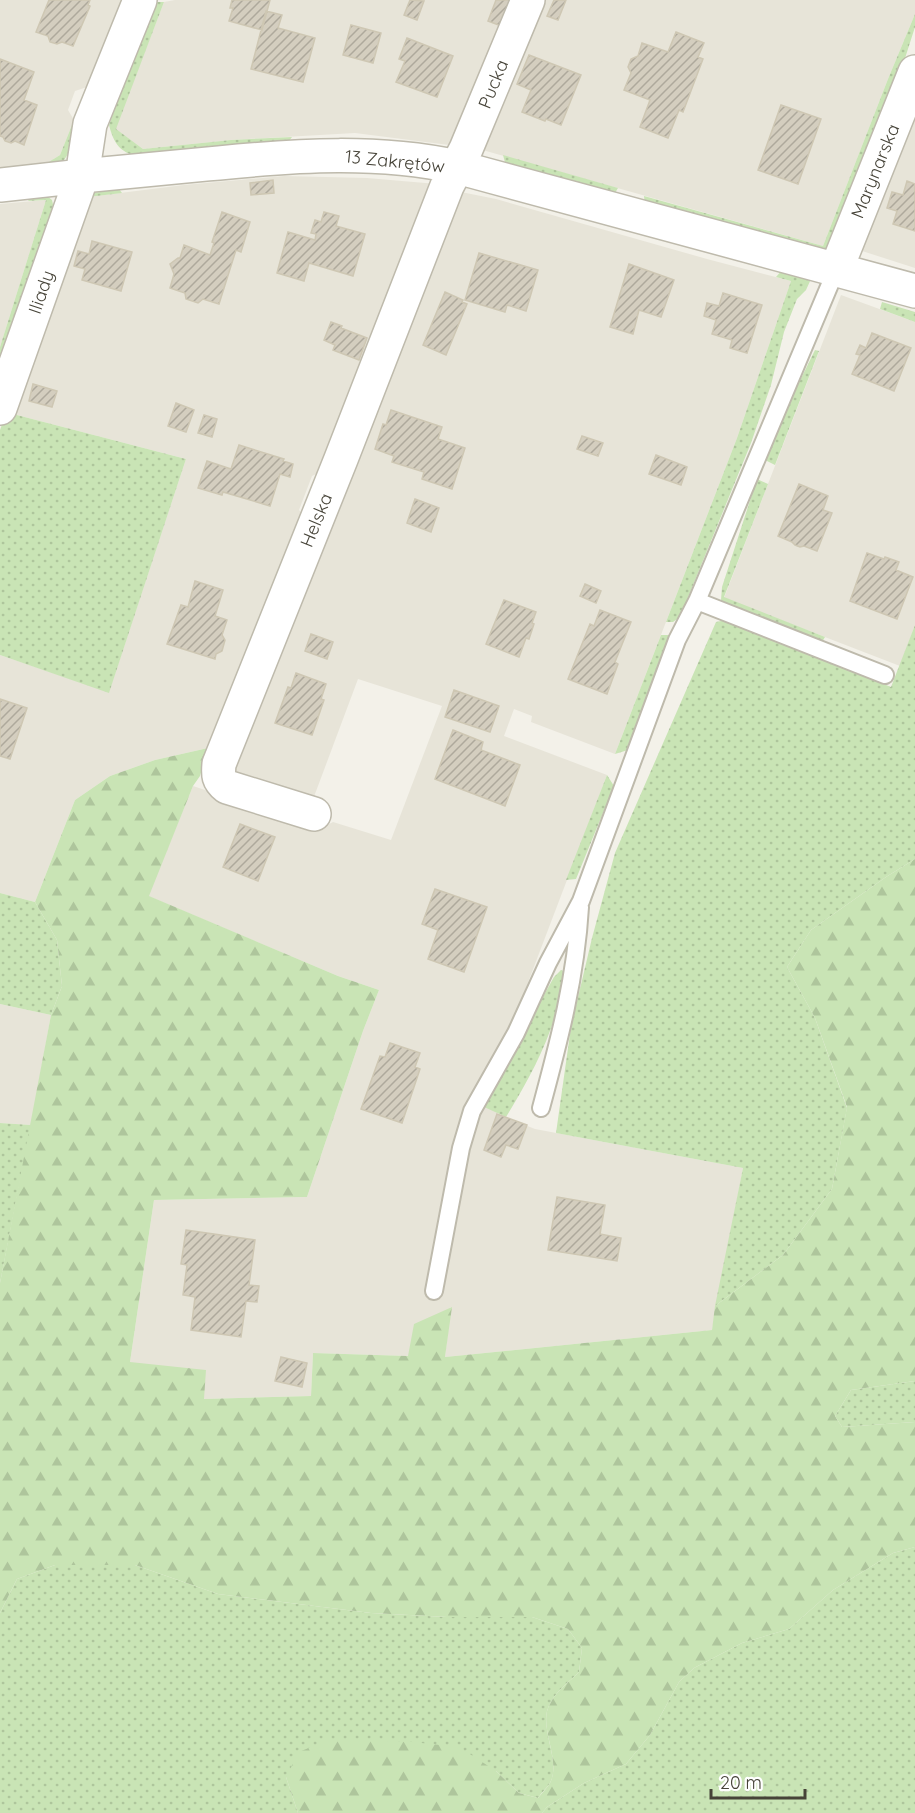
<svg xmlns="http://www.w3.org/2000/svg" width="915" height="1813" font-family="Quicksand,sans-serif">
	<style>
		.residential { fill: #e7e4d8 }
		.grass { fill: url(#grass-dots) }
		.forest { fill: url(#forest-firs) }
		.building { fill: url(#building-hatch); stroke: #cec7b3; stroke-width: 1.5 }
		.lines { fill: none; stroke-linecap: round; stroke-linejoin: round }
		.service-casing { stroke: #bebaac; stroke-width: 20 }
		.minor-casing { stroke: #bebaac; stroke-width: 36 }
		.service { stroke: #fff; stroke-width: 16 }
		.minor { stroke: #fff; stroke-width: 33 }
		.labels { text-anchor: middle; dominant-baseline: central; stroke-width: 5; stroke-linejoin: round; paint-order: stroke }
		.street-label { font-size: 18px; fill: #464338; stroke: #fff }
	</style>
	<defs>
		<pattern id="grass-dots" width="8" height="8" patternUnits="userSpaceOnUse" patternTransform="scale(1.5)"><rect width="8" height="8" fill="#c9e4b5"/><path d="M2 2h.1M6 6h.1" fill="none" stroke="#aec59c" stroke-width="1.8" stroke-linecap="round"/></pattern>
		<pattern id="forest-firs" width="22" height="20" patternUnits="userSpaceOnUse" patternTransform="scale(1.5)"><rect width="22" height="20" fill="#c9e4b5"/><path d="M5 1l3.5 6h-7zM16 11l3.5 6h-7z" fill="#aec59c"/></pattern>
		<pattern id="building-hatch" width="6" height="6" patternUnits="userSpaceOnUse" patternTransform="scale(1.5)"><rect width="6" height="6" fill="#d4cebf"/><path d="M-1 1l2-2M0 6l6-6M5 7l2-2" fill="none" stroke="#aea99c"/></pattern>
	</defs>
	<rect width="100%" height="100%" fill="#f3f1e9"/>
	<path class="residential" d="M0,0H122L87,87L75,91L68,110L74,120L60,155L36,170L0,173Z
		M175,0H518L457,146L355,133L231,140L143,149L115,129L164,2Z
		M540,0H915V14L888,79L823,246L479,149Z
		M915,101V268L859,250Z
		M284,176L367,178L437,184L326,469L312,476L299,510L306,518L208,748L155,760L110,776L75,800L35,902L0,893V655L109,692L186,459L13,414L88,197L184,185Z
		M461,192L496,199L707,259L791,281L737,438L615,754L531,722L532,716L514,709L504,736L607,775L511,1027L497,1114L535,1129L743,1168L712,1330L445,1357L451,1307L409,1356L313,1353L311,1396L204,1399L130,1362L154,1200L307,1197L363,1031L379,990L338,976L148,896L193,786L304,823L314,832L333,822L391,840L442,706L358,679L312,802L230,776Z
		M46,200L0,347V204Z
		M841,295L915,322V625L900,666L724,598Z
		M0,1004L51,1015L31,1125L0,1123Z"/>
	<path class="grass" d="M153,2H164L116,129L143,149L231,140L292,137L286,145L147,160C123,153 115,149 109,125Z
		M915,14V27L899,77L829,247L825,252L645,207L644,196L823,246L888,79Z
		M74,120C75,133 71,157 59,165C54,168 43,168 36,170L60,155Z
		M503,155L618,188L612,198L507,170Z
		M119,189L122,193L88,197L13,414L186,459L109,693L0,655V430L81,200L88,194Z
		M32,196H47L52,200L54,209L0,383V347L46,200L28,201Z
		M783,269L811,279L806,290L797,299L784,332L771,385L751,443L680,617L673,622H666L737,438L791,281L776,277Z
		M882,302L915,312V322L880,309Z
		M815,350L819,351L775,465L765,460L783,415Z
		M757,479L768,484L724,597L825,637L822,642L724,604L721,600L722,587Z
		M726,620L891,687L915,625V859L886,877L811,930L787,967L815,1018L847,1108L832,1189L783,1255L715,1306L743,1168L556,1133L571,1027L592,938L615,853L716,622Z
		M661,635H671L628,750L615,754Z
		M607,775L614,786L576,879L566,880Z
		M0,893L35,902L57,940L62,986L51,1015L0,1004Z
		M561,970L564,971C560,1023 533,1073 506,1117L482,1106L554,977Z
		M0,1123L31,1125L0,1283Z
		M915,1381V1422L842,1427L835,1416L851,1390Z
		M915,1547V1813H542L547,1807L584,1783L626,1764L650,1735L679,1682L694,1668L742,1643L789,1629L833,1590L893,1553Z
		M55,1565H135L218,1594L371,1613L447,1617H532L568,1629L582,1648L579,1672C569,1682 556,1691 550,1704C537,1725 562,1761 550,1783C547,1788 541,1793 538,1798L519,1793L496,1771L286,1777L298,1813H0V1613L17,1579Z"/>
	<path class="forest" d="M208,748L200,776L193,786L149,896L338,976L379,990L363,1031L307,1197L154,1200L130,1362L206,1370L204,1399L311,1396L313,1353L408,1356L414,1324L452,1307L445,1357L712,1330L715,1306L783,1255L832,1189L847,1107L815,1018L787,967L811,930L886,877L915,859V1381L851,1390L835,1416L842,1427L915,1422V1547L893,1553L833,1590L789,1629L742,1643L694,1668L679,1682L650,1735L626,1764L584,1783L547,1807L542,1813H298L286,1777L299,1752L330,1739L412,1742L459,1747L496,1771L519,1793L538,1798C542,1793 547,1788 550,1783C562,1760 537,1725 550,1704C556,1691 569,1682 579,1672L582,1648L568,1629L532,1617H447L371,1613L218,1594L135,1565H55L17,1579L0,1613V1283L51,1015L62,986L57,940L35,902L75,800L110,776L155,760Z"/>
	<path class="building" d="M49,0H90L88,5L90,6L73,46L62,42L57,44L50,42L48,36L36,32Z
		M232,0H270L262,30L229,21L233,8H230Z
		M410,0L424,1L417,20L404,15Z
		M496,0H507L513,2L504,27L488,21Z
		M554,0H566L558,20L547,16Z
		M266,11L282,15L278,28L315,38L303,82L251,69Z
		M351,25L381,33L373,63L343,55Z
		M676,32L704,43L698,57L703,59L683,112L679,110L668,138L640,127L650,100L624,90L631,73L628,67L631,59L638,56L642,43L668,52Z
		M407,38L453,56L437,97L396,82L405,61L399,59Z
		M529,55L581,75L561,125L546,119L545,121L522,112L531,90L517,84Z
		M0,59L34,72L24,100L37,105L24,145L15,141L11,143L5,141L3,137L0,136Z
		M781,105L821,119L798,184L758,170Z
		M273,180L274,193L251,195L250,183Z
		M907,181L915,184V231L893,224L897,211L887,208L892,192L903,195Z
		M222,212L250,222L241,252L236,250L219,304L203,299L198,303L186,299L185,293L170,288L174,274L170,264L178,258H180L184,245L210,255L214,243L212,242Z
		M324,212L339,216L336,226L365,234L353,276L309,263L304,281L277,273L288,232L315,240L316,234L311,233L315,220L321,222Z
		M92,241L132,252L121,291L82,280L85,269L74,266L78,251L89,254Z
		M479,253L538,270L526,311L507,305L505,312L465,300Z
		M629,264L674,280L661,317L639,310L633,334L610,327Z
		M445,292L463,300L462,302L467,304L446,355L423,345Z
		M723,293L762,305L747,353L730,348L732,340L712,334L716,320L704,316L707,303L719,306Z
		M331,322L342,326L341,328L367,338L359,360L333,350L335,345L324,340Z
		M872,333L911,348L894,391L852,374L860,355L856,354L860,345L866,348Z
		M33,384L57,391L52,407L29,401Z
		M176,403L194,410L186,432L168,426Z
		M391,410L442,427L438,439L465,448L452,489L422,479L424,472L392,462L394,456L375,449L383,424L386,425Z
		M204,415L217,419L212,437L198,433Z
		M582,436L603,443L598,456L577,449Z
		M239,445L284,459L283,461L293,464L290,477L280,474L270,506L223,492L222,495L198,488L207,461L231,469Z
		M656,455L687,467L681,485L649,474Z
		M799,484L828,496L823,510L832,513L817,551L804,546L800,547L795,545L792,542L778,536Z
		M415,499L439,508L431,532L407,523Z
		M867,553L884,559L885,557L899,562L896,570L913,577L897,619L850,601Z
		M195,581L223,590L215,616L227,620L222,635L225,640L222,651L216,654L215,659L167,644L181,605L188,607Z
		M585,584L601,591L596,603L580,596Z
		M504,600L536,612L532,623L534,624L529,639L526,638L519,657L486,644Z
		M600,610L631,622L615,662L618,664L607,694L568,679L590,624L594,626Z
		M311,634L333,642L327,659L305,651Z
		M296,673L326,684L321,699L324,700L312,735L275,723L288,687L291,688Z
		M454,690L499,706L490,732L445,717Z
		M0,699L27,708L10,759L0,756Z
		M453,730L483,742L481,750L520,765L505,806L435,779Z
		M240,824L275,837L258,881L223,867Z
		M435,889L487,907L464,972L428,959L438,930L422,924Z
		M390,1043L420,1053L415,1067L420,1069L402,1123L361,1109L380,1056L385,1057Z
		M497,1114L527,1125L518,1149L506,1145L501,1157L484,1150Z
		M557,1197L605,1205L600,1234L621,1238L617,1261L548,1250Z
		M186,1230L255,1240L249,1285L259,1286L257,1302L246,1301L241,1337L191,1330L195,1297L183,1295L187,1265L181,1264Z
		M281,1357L307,1363L302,1387L275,1381Z"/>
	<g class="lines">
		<g class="service-casing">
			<path id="service" d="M697,601L885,675
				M541,1108C559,1041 576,977 580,907
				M434,1291L461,1148L472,1111L516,1033L548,963L581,901L677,640L697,601L836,270"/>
		</g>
		<g class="minor-casing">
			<path id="minor" d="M140,0L90,124L82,176C127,172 173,167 219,163C299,155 378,150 457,167L915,291
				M0,185L82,176L0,408
				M836,270L915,72
				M314,814L227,787C218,780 218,775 219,764L341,459L447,186L466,149L528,0"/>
		</g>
		<use href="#service" class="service"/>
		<use href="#minor" class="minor"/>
	</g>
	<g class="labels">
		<g class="street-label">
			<text transform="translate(493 84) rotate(-68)">Pucka</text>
			<text transform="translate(395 161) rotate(6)">13 Zakrętów</text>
			<text transform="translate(875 171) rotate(-68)">Marynarska</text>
			<text transform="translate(41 292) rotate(-71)">Iliady</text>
			<text transform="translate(316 520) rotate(-68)">Helska</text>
		</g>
	</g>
	<path d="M711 1789v9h94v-9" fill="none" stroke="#464338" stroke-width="3"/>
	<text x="720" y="1789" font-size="18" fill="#464338" stroke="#ffffff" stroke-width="4.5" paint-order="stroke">20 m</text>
</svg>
